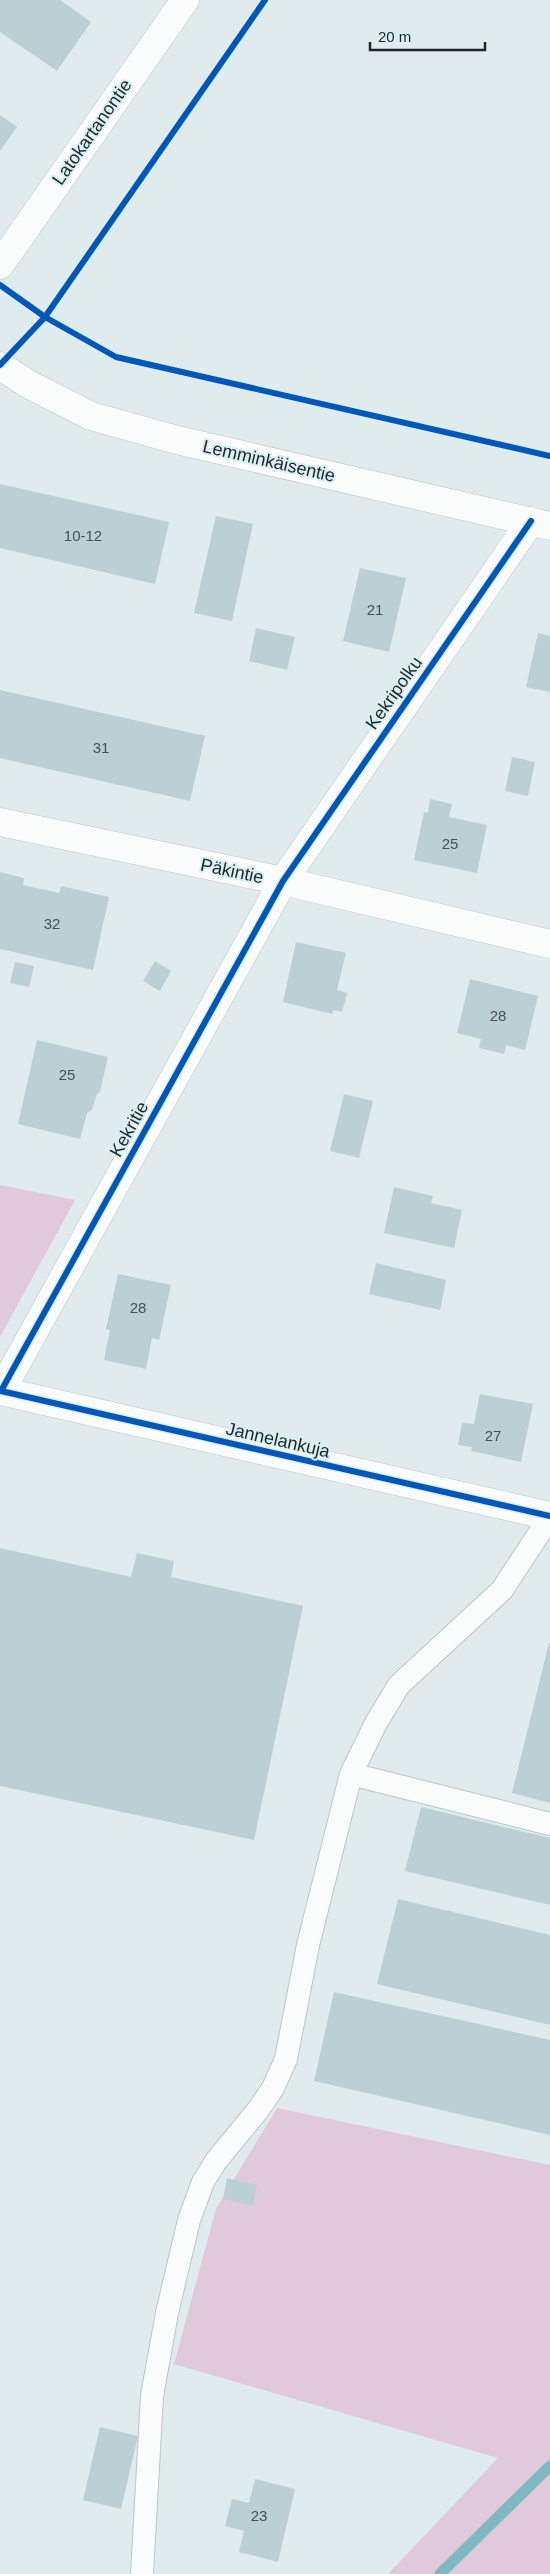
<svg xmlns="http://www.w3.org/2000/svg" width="550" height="2574" font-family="Helvetica,sans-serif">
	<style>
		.green { fill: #e0c9d8 }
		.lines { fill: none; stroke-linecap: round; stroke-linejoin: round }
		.stream { stroke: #7eb9c3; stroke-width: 11 }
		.building { fill: #bbd0d4 }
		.service-casing { stroke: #bcc5c7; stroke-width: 24 }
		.minor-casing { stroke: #bcc5c7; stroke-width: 29 }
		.tertiary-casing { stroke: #bcc5c7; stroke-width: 29 }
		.service { stroke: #fafcfc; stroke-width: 22 }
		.minor { stroke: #fafcfc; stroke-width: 28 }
		.tertiary { stroke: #fafcfc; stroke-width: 28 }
		.cycleway-casing { stroke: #d9eff3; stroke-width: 9 }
		.cycleway { stroke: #0057b8; stroke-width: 6 }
		.labels { text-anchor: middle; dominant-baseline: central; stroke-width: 4; stroke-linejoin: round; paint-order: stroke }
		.number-label { font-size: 15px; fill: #465154 }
		.street-label { font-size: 18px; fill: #1f2729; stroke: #d9eff3 }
	</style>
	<rect width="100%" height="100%" fill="#dfebed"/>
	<path class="green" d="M0,1185L75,1200L0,1337Z
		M277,2108L550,2165V2574H388L498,2458L174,2364L216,2209Z"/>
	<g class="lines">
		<path class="stream" d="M440,2574L550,2466"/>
	</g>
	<path class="building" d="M0,0H60L91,22L57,71L0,32Z
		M0,115L17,127L0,151Z
		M0,484L169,522L155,584L0,548Z
		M216,516L253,524L232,621L194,613Z
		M360,568L406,578L389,652L343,641Z
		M256,628L295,637L287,670L249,661Z
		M538,633L550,636V692L526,687Z
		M0,690L205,736L190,801L0,758Z
		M512,757L535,762L528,796L505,791Z
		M430,799L452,804L449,817L487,825L477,873L414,860L424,812L428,813Z
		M0,872L24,878L23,885L59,893L61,886L109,897L93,970L0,949Z
		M296,942L346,953L337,990L347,993L342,1012L333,1010L332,1014L283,1002Z
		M155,961L171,971L160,991L143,981Z
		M15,962L34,966L29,987L10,983Z
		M470,979L538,996L525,1050L506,1045L504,1054L479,1048L481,1039L457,1033Z
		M37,1040L108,1057L100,1092L97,1094L92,1110L87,1113L80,1139L18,1124Z
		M344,1094L373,1101L359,1158L330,1151Z
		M394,1187L433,1196L431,1203L462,1210L454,1248L384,1233Z
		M376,1263L446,1280L440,1310L369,1294Z
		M118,1274L171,1285L159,1340L152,1338L146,1369L104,1360L110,1330L106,1329Z
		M480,1394L533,1404L521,1462L471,1451L472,1447L458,1445L462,1423L474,1424Z
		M0,1548L131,1577L137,1553L174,1561L171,1577L303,1606L254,1840L0,1786Z
		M549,1643H550V1803L512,1793Z
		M421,1807L550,1838V1905L405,1871Z
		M398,1899L550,1935V2025L377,1984Z
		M334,1992L550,2040V2135L314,2081Z
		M227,2178L257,2185L253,2205L223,2199Z
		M100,2427L138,2436L121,2509L83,2500Z
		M255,2479L295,2489L278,2562L239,2552L244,2531L225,2526L232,2499L249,2503Z"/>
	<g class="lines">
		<g class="service-casing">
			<path id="service" d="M351,1774L550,1824
				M142,2574L152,2396L167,2313L189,2220L203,2182L216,2161L258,2110L273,2088L286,2059L308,1945L351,1774L376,1723L399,1685L502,1590L550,1517"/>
		</g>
		<g class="minor-casing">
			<path id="minor" d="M0,265L185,0
				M531,521L283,881L1,1391L550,1516
				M0,822L283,881L550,944"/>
		</g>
		<g class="tertiary-casing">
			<path id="tertiary" d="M0,366L30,385L91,416L177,440L550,526"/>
		</g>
		<use href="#service" class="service"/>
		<use href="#minor" class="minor"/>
		<use href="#tertiary" class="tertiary"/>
		<g class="cycleway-casing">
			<path id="cycleway" d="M0,285L45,317L116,357L550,456
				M0,365L45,317L265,0
				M531,521L283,881L1,1391L550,1516"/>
		</g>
		<use href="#cycleway" class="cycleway"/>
	</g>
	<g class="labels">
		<g class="number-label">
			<text x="83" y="535">10-12</text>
			<text x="375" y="609">21</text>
			<text x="101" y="747">31</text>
			<text x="450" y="843">25</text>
			<text x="52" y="923">32</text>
			<text x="498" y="1015">28</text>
			<text x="67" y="1074">25</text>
			<text x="138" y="1307">28</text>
			<text x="493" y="1435">27</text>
			<text x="259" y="2515">23</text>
		</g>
		<g class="street-label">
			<text transform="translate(92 132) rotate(-55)">Latokartanontie</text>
			<text transform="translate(269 461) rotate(13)">Lemminkäisentie</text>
			<text transform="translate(394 693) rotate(-55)">Kekripolku</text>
			<text transform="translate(232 871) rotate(12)">Päkintie</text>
			<text transform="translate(129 1129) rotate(-61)">Kekritie</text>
			<text transform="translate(278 1440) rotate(13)">Jannelankuja</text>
		</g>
	</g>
	<path d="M370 42v8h115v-8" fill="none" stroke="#1f2729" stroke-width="2.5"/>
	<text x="378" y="42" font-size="15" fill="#1f2729" stroke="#d9eff3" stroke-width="4" paint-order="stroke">20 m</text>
</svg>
